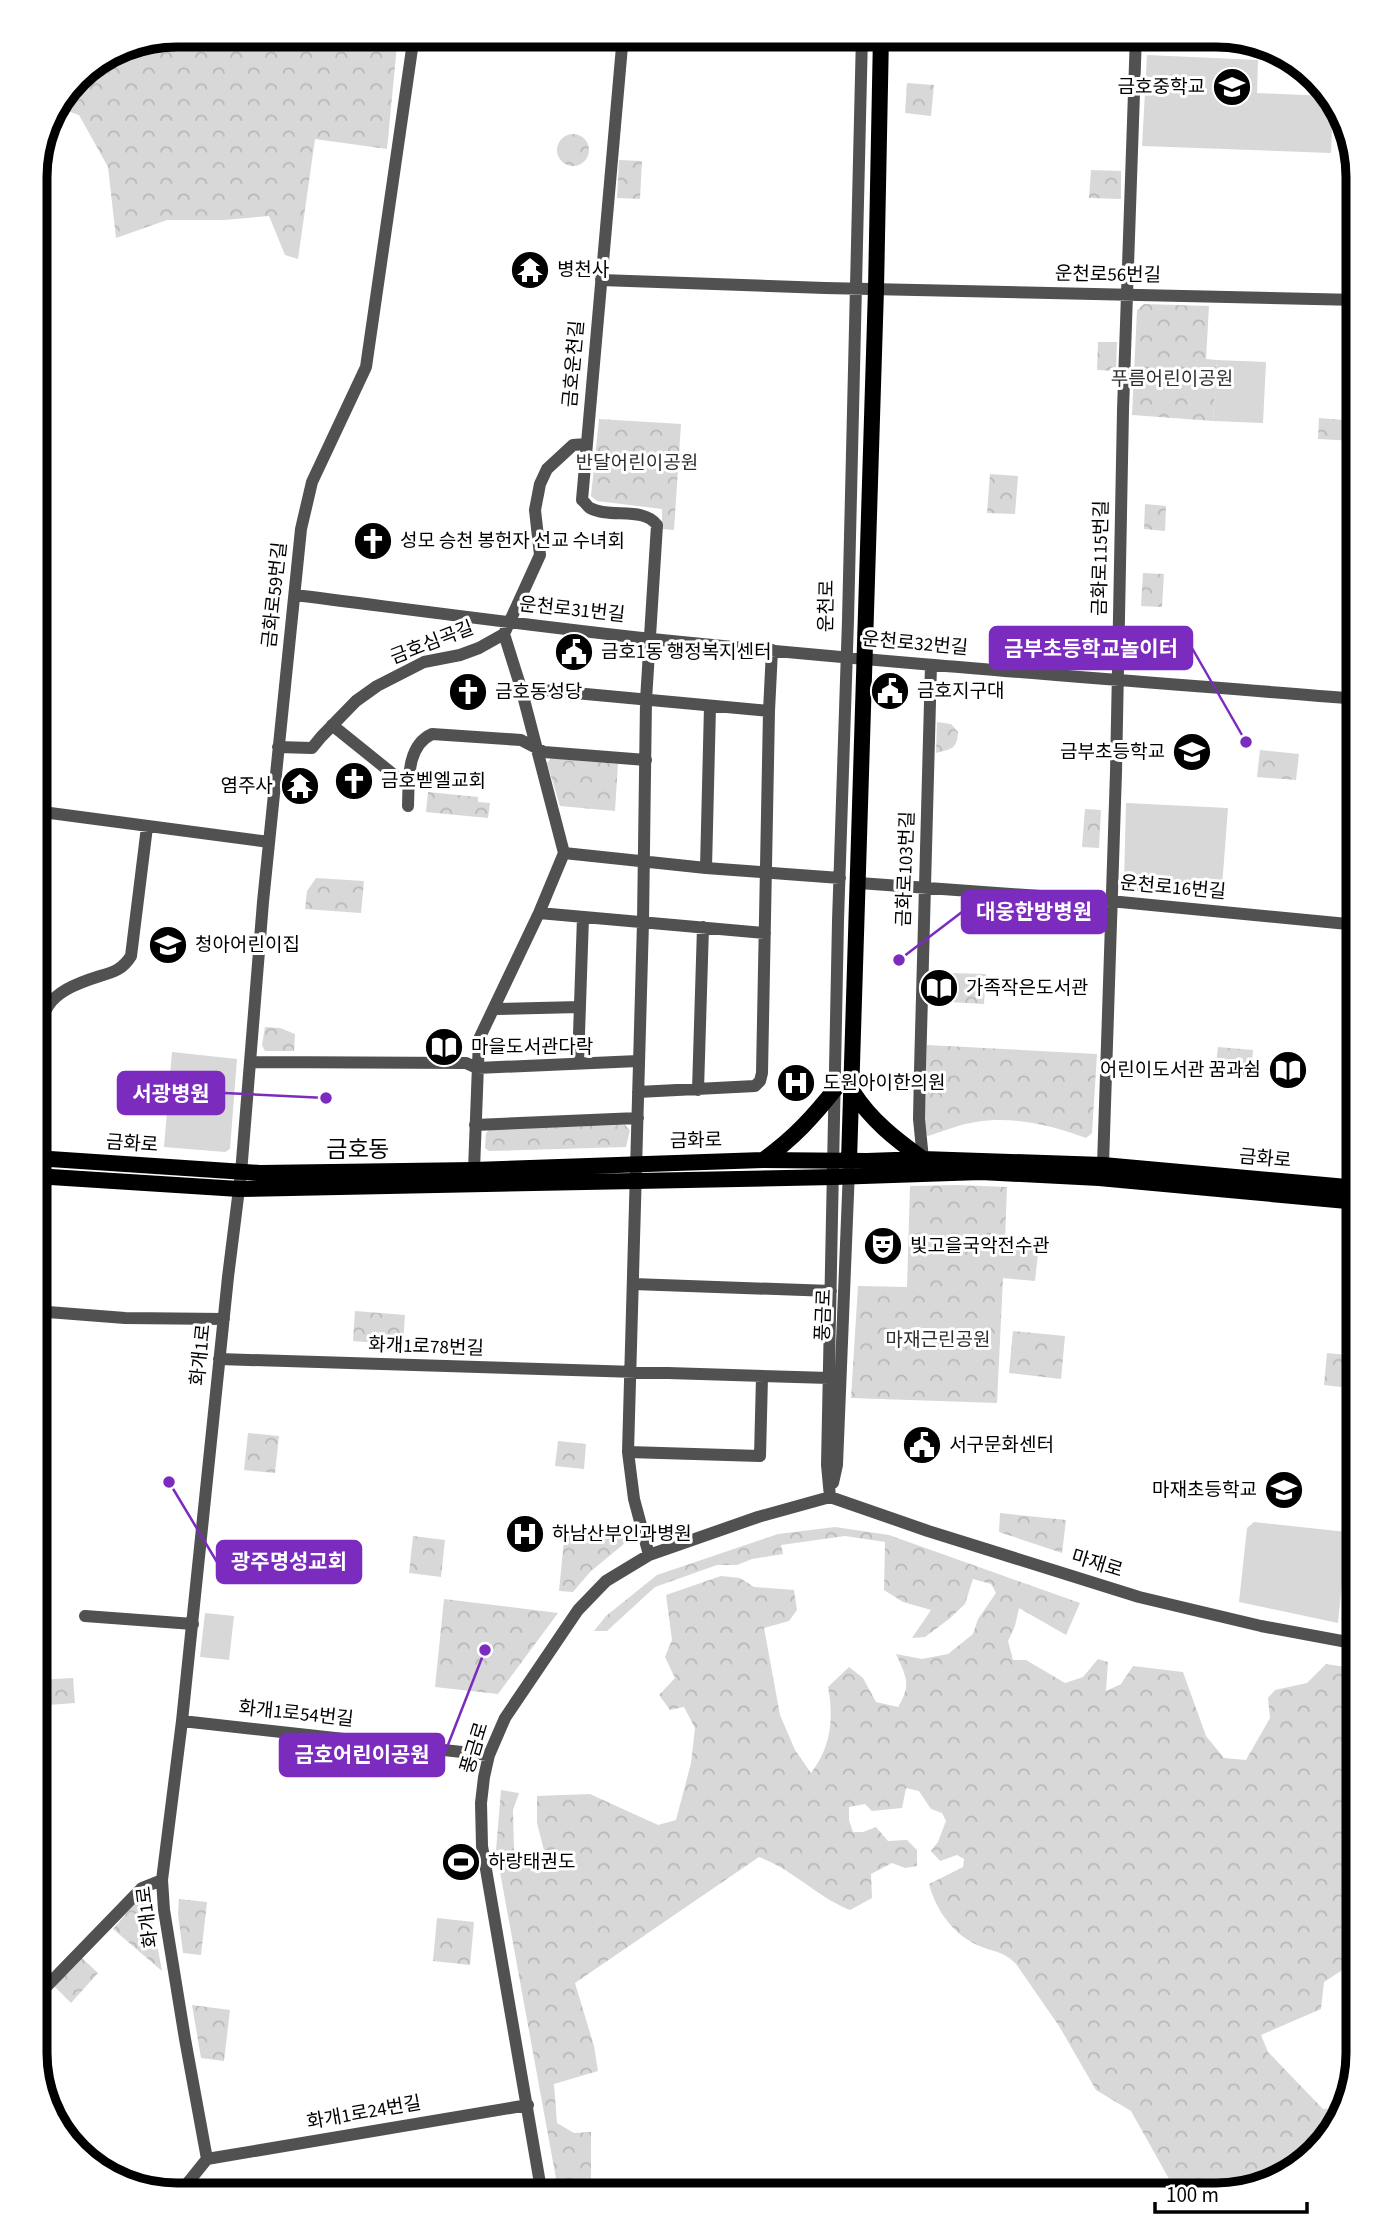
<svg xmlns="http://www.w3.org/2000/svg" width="1393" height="2230" font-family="'Source Sans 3','Noto Sans KR',sans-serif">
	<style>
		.grass { fill: #d8d8d8 }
		.forest { fill: url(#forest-crowns) }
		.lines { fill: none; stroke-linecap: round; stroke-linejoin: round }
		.minor { stroke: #515151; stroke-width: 12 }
		.major { stroke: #000; stroke-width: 16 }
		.labels { text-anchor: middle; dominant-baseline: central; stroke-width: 6; stroke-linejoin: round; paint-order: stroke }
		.poi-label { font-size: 19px; fill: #000; stroke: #fff; text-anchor: start }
		.street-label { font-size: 19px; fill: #000; stroke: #fff }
		.park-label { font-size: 19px; fill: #2f2f2f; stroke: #fff }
		.quarter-label { font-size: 23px; fill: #000; stroke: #fff }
		.rim { fill: none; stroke: #000; stroke-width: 9 }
		.leader { fill: none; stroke: #7b2cbf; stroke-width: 2.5 }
		.callout-dot { fill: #7b2cbf; stroke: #fff; stroke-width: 2.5 }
		.callout { fill: #7b2cbf; stroke: #7b2cbf; stroke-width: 2.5 }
		.callout-label { font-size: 21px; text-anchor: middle; font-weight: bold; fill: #fff }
	</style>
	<defs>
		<pattern id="forest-crowns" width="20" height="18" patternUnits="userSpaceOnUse" patternTransform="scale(1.75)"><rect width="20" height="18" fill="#d8d8d8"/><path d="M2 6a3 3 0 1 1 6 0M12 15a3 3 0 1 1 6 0" fill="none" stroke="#b8b8b8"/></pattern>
	</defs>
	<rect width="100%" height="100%" fill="#fff"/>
	<path class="grass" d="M1147,55L1258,60L1257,93L1327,96L1333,103L1331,153L1142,146Z
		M1217,360L1266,362L1263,423L1213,421Z
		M1126,803L1228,808L1221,900L1130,890L1124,882Z
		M172,1052L237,1059L230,1149L225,1152L164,1147Z
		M1254,1522L1347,1532L1338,1623L1239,1602L1247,1528Z
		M205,1613L234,1616L229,1660L200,1657Z"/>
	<path class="forest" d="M177,35H398L387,149L315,139L298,259L285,255L269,216L224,220H167L116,238L108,167L79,115L56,107L77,76L123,46Z
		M907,83L934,85L931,116L905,113Z
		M557 150a16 16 0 1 1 32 0a16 16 0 1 1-32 0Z
		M619,160L642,161L640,199L617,198Z
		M1091,170L1121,171V199L1089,198Z
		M1144,304L1209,306L1206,359L1217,360L1213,421L1132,415L1137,310Z
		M1098,342H1117L1116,371L1097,370Z
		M1319,418L1357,421L1355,441L1318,439Z
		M599,419L681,424L674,530L662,529V509L597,501L591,496Z
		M990,474L1018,476L1015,514L987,513Z
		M1145,504L1166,506L1165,531L1144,529Z
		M1143,573L1164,574L1162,607L1141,606Z
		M937,722L951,724L958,732C957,750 951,749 936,753Z
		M1260,750L1299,754L1296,780L1257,777Z
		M551,758L618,764L615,811L560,806L547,763Z
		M428,792L478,797V802L490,803L488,818L426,812Z
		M1085,809L1101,810L1099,848L1082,847Z
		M316,878L364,881L361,913L305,909L307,891Z
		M950,973L986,974L984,1004L949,1002Z
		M265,1027L280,1028L295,1034L294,1051H265L262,1045Z
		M927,1045L1097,1054L1092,1133L1086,1138C1051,1125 1014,1116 976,1122C960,1124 944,1131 928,1136L924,1133Z
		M1218,1047L1253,1050L1251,1076L1215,1072Z
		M625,1125L630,1130L626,1147L489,1151L485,1148L486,1133L490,1129Z
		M957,1185L1007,1187L1005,1240L1039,1244L1035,1281L1003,1278L997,1403L851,1398L858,1286L907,1287L910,1186Z
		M355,1311L405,1315L403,1345L353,1341Z
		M1013,1331L1065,1336L1061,1379L1009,1373Z
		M1327,1353L1358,1356V1389L1324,1385Z
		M248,1433L279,1436L275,1473L244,1470Z
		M558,1441L586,1444L584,1469L555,1466Z
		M1000,1513L1066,1520L1062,1553L999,1532Z
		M835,1527L889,1535L1080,1603L1066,1635L1019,1608L1015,1626L1008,1641L1013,1660H1026L1065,1683L1083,1677L1098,1659L1108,1662L1106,1691L1121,1684L1133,1666L1183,1672L1206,1736L1224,1758L1246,1760L1270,1718L1268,1698L1275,1690L1307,1683L1326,1664L1358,1669V1971L1344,1969L1324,1982L1321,2009L1261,2035L1268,2052L1323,2109L1341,2108L1334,2132L1279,2180L1216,2195H1178L1131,2111L1096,2090L1059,2026L1016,1964C1003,1951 997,1953 982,1947C955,1937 936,1911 929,1884L963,1867L964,1859L957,1855L940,1861L931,1851L938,1842L946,1821L942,1813L931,1809L919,1791L906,1788L902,1808L872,1811L865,1804L849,1807V1820L853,1832H863L876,1827L888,1841L907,1840L917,1850V1866L905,1868L892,1863L871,1874L872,1898L850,1910C816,1896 794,1870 759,1857L575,1983L594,2046L598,2071L554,2084L557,2123L574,2133L591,2132V2195H559L496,1850L501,1790L519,1793L513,1810L514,1850L532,1866H548L537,1823V1796L590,1794L658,1825L676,1820L691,1763L695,1728L684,1707L670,1710L659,1695L675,1678L665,1657L672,1640L666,1595L721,1576L740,1578L754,1587L794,1590L797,1610L789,1621L764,1628L780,1715L795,1750L811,1773C831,1747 834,1719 828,1687L849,1667L863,1678L876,1702L898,1707C912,1684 906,1677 896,1654L922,1659L948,1654L973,1634L978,1619L996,1593L991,1584L973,1579L965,1604L949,1619L925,1637L912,1638L931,1610L903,1602L884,1590L885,1542L845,1536L781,1545L783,1554L752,1559L737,1565H717L655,1587L607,1631H594L606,1616L657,1575L778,1534Z
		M565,1530L631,1538L590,1572L573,1592L559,1591Z
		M413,1536L445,1540L441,1577L409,1573Z
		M444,1599L558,1613L498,1694L435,1687Z
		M73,1678L75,1703L35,1706V1680Z
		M143,1898L151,1901L153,1923L162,1971L113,1929L139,1899Z
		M179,1899L207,1902L201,1955L183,1953L178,1914Z
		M437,1918L474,1922L470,1965L433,1961Z
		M82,1958L98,1973L71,2003L54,1986Z
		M192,2005L230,2010L224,2061L201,2058Z"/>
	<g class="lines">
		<path class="minor" d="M623,35L582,500C585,502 587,506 590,508C610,519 643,506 657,525L646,700L643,922L628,1452L634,1499L649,1555
			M601,280L825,288L1358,300
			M295,595C414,610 533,626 652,639C887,663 1123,680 1358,699
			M521,688L769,711
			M332,725L409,787
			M278,747L312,748L321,737L356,701L377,686L424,662L460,655L479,648L504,634L540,555L535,510L540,484L547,469L573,445L586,444
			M408,806C409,781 406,746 432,734L521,740L544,752L646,760
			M35,811L269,842
			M564,853L706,868L840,878
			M706,868L710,706
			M859,883L1110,901L1358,925
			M539,913L765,933
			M495,1009L580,1007
			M250,1062L466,1063L477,1068L638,1061
			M578,1063L583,917
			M35,1069C41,1011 39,995 100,976C114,972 123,969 131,956L147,827
			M698,1090L703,927
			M638,1092L755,1086L760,1081L762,1073L769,711L772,650
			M475,1125L638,1118
			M923,1159L919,1119L920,1070L931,665
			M1103,1165L1116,772L1123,410L1136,35
			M474,1170L479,1039L539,913L564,853L521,688L504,634
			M633,1284L831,1291
			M35,1311L125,1318L224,1319
			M219,1359L829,1378
			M628,1452L760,1456L762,1377
			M833,1483L837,1465L849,1170
			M830,1497L827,1465L838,921L848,620L862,35
			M830,1497L928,1531L1139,1597L1261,1626L1358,1644
			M85,1616L193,1624
			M182,1721L489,1755
			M35,1995L44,1989L142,1888L162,1880
			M207,2159L528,2105
			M178,2195L207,2159L185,2039L164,1910L162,1880L182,1721L228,1277L241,1173L263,902L301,529L312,482L366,367L414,35
			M542,2195L482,1846L481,1803L484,1777L489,1755L505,1718L578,1610L606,1581L649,1555L758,1517L830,1497"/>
		<path class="major" d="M853,1092C871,1120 895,1139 923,1159
			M35,1158L260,1173L474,1170L763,1160L867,1161L923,1159L1103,1165L1358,1188
			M763,1160C793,1139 813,1117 836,1088
			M849,1161L876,289L881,35
			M35,1176L239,1189L834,1177L981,1172L1099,1178L1358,1202"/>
	</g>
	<defs>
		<g id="school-disc" transform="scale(2.0125)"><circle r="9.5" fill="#000" stroke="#fff"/><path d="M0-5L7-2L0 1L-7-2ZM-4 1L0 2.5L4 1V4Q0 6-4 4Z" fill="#fff"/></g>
		<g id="temple-disc" transform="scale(2.0125)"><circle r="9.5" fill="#000" stroke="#fff"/><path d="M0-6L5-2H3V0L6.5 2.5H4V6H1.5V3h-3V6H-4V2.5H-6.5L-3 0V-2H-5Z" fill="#fff"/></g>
		<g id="church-disc" transform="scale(2.0125)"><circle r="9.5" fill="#000" stroke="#fff"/><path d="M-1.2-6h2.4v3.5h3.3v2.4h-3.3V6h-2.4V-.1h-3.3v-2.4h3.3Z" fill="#fff"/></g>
		<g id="civic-disc" transform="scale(2.0125)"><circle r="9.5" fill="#000" stroke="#fff"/><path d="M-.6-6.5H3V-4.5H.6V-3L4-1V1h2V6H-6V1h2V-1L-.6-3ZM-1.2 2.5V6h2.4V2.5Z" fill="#fff"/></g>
		<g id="library-disc" transform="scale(2.0125)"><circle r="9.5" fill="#000" stroke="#fff"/><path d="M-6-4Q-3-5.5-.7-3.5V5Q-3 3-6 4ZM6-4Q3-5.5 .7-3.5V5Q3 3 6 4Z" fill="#fff"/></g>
		<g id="hospital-disc" transform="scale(2.0125)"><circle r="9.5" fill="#000" stroke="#fff"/><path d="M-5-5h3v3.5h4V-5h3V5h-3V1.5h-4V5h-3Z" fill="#fff"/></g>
		<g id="theatre-disc" transform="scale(2.0125)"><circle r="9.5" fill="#000" stroke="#fff"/><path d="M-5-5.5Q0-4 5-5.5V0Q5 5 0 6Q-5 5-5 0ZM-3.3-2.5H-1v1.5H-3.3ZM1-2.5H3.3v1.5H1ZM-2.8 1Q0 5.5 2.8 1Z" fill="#fff"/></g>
		<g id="stadium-disc" transform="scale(2.0125)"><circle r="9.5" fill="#000" stroke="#fff"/><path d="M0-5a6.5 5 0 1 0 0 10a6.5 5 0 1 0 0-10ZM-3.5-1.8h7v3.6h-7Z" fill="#fff"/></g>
	</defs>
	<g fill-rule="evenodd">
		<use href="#school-disc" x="1232" y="87"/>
		<use href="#temple-disc" x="530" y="270"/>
		<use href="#church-disc" x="373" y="541"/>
		<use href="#civic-disc" x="574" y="652"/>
		<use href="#civic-disc" x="890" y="691"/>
		<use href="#church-disc" x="468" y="692"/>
		<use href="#school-disc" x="1192" y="752"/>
		<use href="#church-disc" x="354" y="781"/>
		<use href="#temple-disc" x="300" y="786"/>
		<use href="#school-disc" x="168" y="945"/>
		<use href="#library-disc" x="939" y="988"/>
		<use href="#library-disc" x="444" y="1047"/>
		<use href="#library-disc" x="1288" y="1070"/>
		<use href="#hospital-disc" x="796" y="1083"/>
		<use href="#theatre-disc" x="883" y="1246"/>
		<use href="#civic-disc" x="922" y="1445"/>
		<use href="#school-disc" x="1284" y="1490"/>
		<use href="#hospital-disc" x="525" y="1534"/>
		<use href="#stadium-disc" x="461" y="1862"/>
	</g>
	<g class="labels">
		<g class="poi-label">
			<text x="1205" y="87" text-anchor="end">금호중학교</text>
			<text x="557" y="270">병천사</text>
			<text x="400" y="541">성모 승천 봉헌자 선교 수녀회</text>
			<text x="601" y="652">금호1동 행정복지센터</text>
			<text x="917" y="691">금호지구대</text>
			<text x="495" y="692">금호동성당</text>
			<text x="1165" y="752" text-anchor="end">금부초등학교</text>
			<text x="381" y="781">금호벧엘교회</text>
			<text x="273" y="786" text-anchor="end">염주사</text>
			<text x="195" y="945">청아어린이집</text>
			<text x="966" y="988">가족작은도서관</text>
			<text x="471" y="1047">마을도서관다락</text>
			<text x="1261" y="1070" text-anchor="end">어린이도서관 꿈과쉼</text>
			<text x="823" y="1083">도원아이한의원</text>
			<text x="910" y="1246">빛고을국악전수관</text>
			<text x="949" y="1445">서구문화센터</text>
			<text x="1257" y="1490" text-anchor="end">마재초등학교</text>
			<text x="552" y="1534">하남산부인과병원</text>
			<text x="488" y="1862">하랑태권도</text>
		</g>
		<g class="street-label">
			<text transform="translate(1108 275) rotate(1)">운천로56번길</text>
			<text transform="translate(574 364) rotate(-85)">금호운천길</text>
			<text transform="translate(1101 558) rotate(-89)">금화로115번길</text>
			<text transform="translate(275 595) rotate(-84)">금화로59번길</text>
			<text transform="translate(827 606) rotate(-89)">운천로</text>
			<text transform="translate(572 610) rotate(6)">운천로31번길</text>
			<text transform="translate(432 643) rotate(-21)">금호심곡길</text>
			<text transform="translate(915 644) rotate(5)">운천로32번길</text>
			<text transform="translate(906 869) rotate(-88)">금화로103번길</text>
			<text transform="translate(1173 888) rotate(5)">운천로16번길</text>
			<text transform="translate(696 1141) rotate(-1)">금화로</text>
			<text transform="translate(132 1144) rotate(4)">금화로</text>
			<text transform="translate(1265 1159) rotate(5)">금화로</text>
			<text transform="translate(824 1315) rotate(-88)">풍금로</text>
			<text transform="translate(426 1347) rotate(2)">화개1로78번길</text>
			<text transform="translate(201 1355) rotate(-84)">화개1로</text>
			<text transform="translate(1097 1564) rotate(17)">마재로</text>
			<text transform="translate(296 1714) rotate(6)">화개1로54번길</text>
			<text transform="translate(475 1748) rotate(-73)">풍금로</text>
			<text transform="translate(148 1917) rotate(-97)">화개1로</text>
			<text transform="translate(364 2113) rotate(-10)">화개1로24번길</text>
		</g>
		<g class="park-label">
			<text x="1172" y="379">푸름어린이공원</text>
			<text x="637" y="463">반달어린이공원</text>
			<text x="938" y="1340">마재근린공원</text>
		</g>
		<g class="quarter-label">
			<text x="358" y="1149">금호동</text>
		</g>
	</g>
	<path d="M0 0H1393V2230H0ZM177 47H1216A130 130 0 0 1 1346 177V2053A130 130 0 0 1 1216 2183H177A130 130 0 0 1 47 2053V177A130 130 0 0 1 177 47Z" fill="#fff" fill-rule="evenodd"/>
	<path class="rim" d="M177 47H1216A130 130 0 0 1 1346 177V2053A130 130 0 0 1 1216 2183H177A130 130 0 0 1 47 2053V177A130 130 0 0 1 177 47Z"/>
	<path class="leader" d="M1246 742L1192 648M899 960L962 912M326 1098L224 1093M169 1482L217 1562M485 1650L444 1755"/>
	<g class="callout-dot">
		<circle cx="1246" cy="742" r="7"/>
		<circle cx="899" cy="960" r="7"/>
		<circle cx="326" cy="1098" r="7"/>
		<circle cx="169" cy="1482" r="7"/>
		<circle cx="485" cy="1650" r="7"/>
	</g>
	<g class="callout">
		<rect x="990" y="627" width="202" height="42" rx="7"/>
		<rect x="962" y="891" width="144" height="42" rx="7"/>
		<rect x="118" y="1072" width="106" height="42" rx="7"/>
		<rect x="217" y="1541" width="144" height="42" rx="7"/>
		<rect x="280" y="1734" width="164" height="42" rx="7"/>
	</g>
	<g class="callout-label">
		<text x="1091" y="656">금부초등학교놀이터</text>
		<text x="1034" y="919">대웅한방병원</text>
		<text x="171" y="1101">서광병원</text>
		<text x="289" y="1569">광주명성교회</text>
		<text x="362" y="1762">금호어린이공원</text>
	</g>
	<path d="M1155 2202v10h152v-10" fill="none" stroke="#000000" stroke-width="3.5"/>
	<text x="1166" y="2202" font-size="21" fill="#000000" stroke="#ffffff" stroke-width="5" paint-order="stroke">100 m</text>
</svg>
